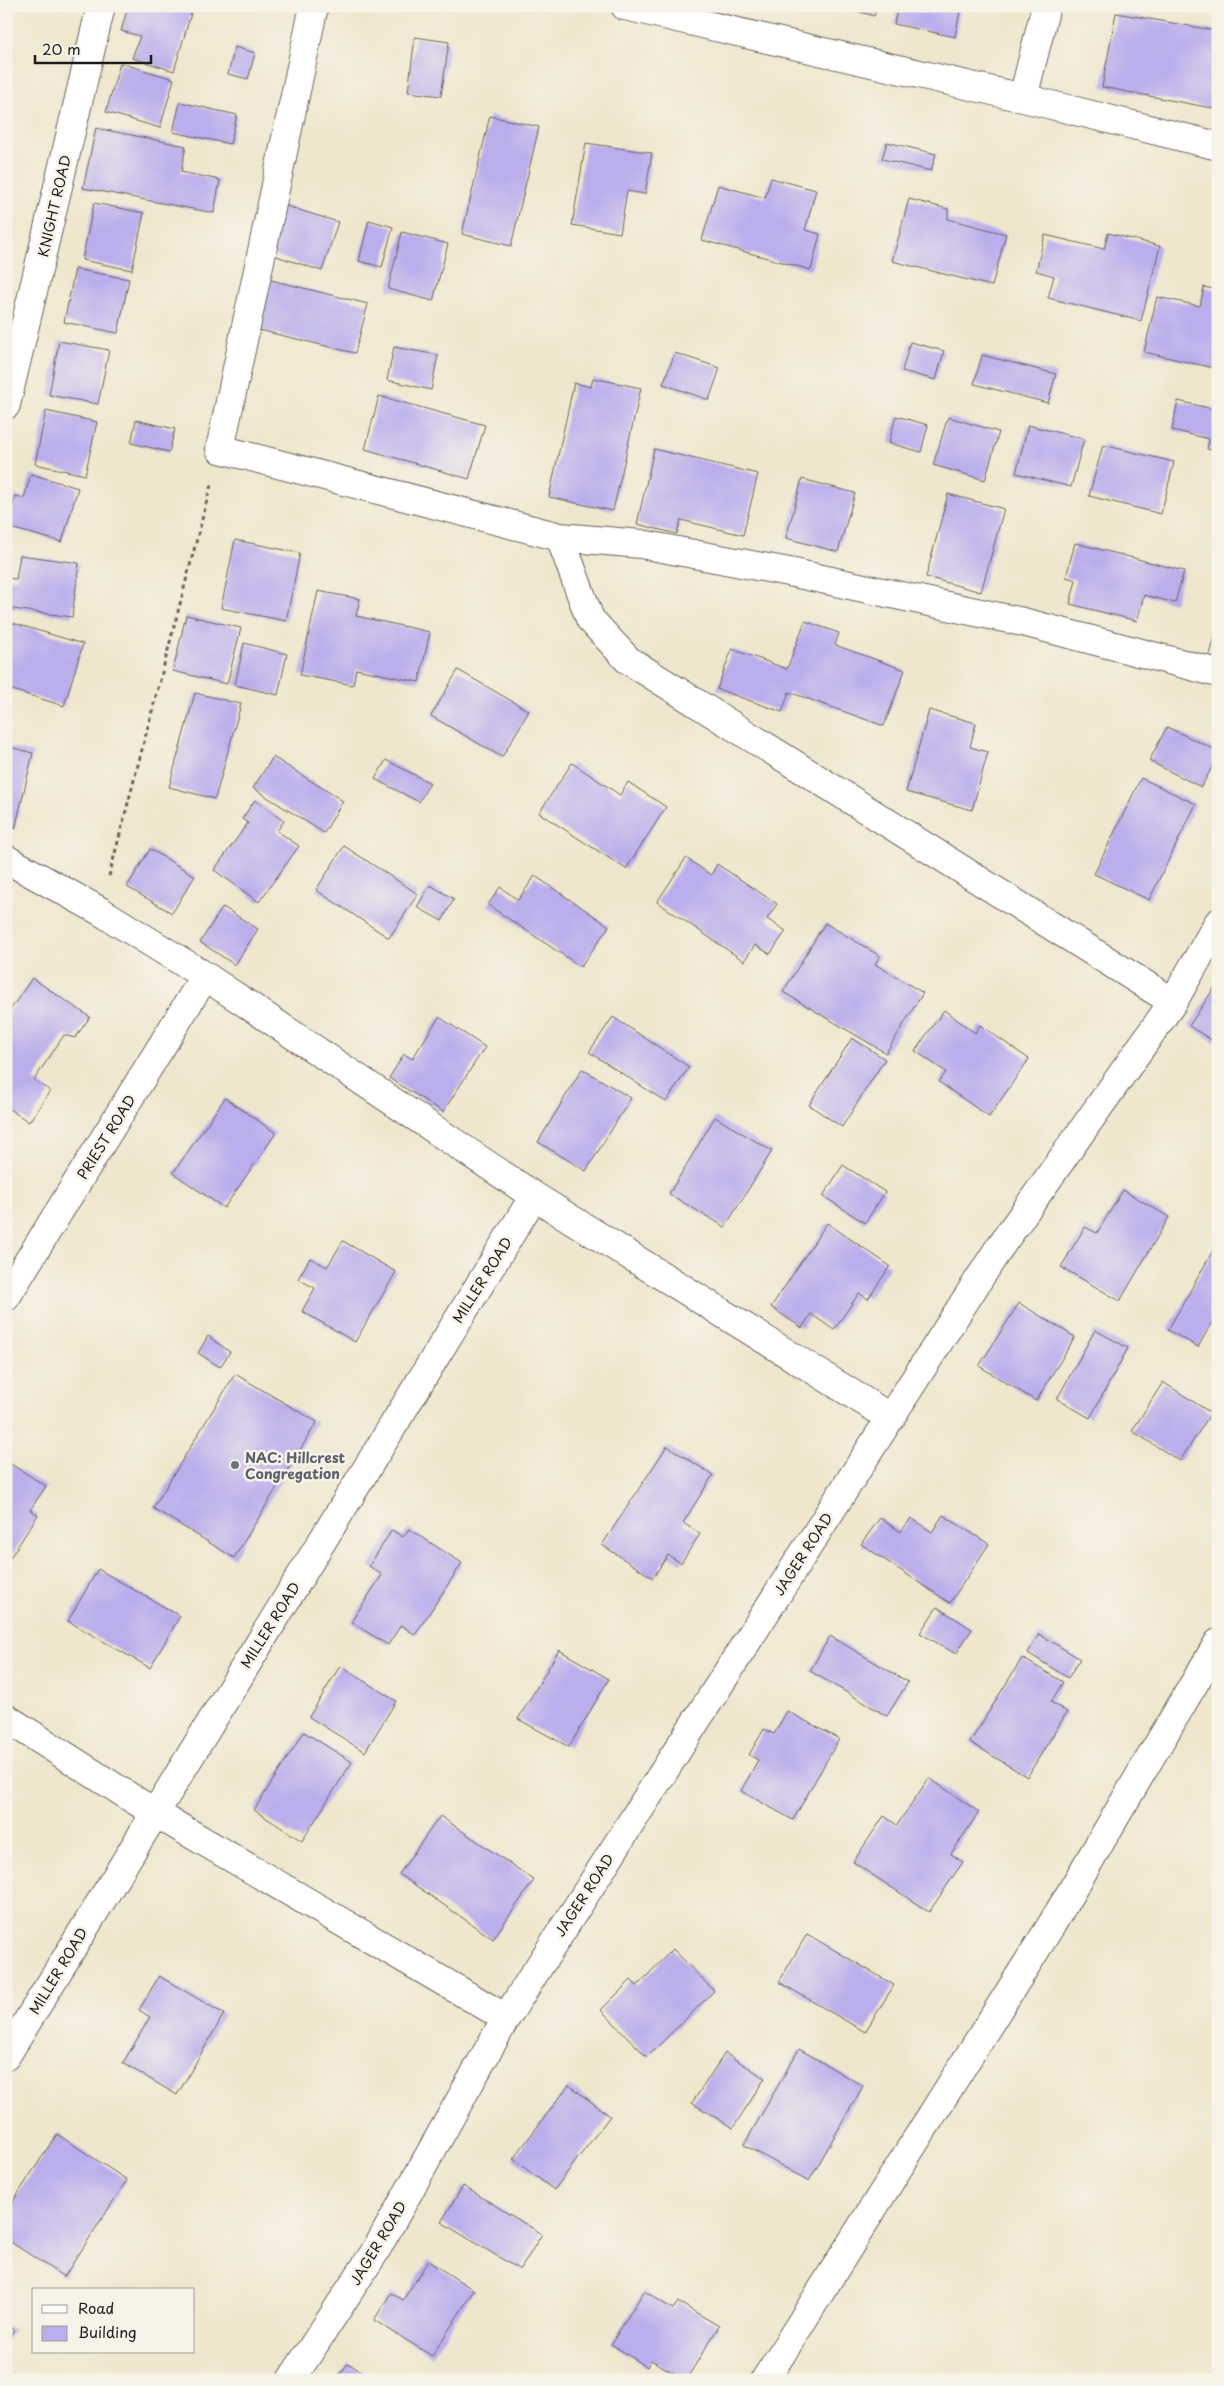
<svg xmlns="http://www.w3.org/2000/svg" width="1224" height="2386" font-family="'Playpen Sans',sans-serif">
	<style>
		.building { fill: #baaeec }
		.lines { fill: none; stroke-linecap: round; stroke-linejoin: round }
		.minor-casing { stroke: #66635a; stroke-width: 30 }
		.path { stroke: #66635a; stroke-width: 3; stroke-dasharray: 4 4; stroke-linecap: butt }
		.minor { stroke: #fff; stroke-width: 28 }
		.worship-dot { fill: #6b7280; stroke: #f7f3e8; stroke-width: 2 }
		.labels { text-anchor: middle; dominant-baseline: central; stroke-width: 5; stroke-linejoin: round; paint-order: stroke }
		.street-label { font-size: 14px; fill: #1c1c1c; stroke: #f7f3e8 }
		.worship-label { font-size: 14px; font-weight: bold; fill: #5b616d; stroke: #f7f3e8; text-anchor: start }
	</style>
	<rect width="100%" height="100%" fill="#f7f3e8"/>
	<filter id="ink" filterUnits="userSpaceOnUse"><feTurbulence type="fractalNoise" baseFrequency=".02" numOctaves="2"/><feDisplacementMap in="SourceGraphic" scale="10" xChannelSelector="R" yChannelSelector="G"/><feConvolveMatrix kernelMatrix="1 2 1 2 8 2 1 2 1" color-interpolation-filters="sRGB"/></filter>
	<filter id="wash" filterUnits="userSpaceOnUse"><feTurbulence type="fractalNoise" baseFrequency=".0096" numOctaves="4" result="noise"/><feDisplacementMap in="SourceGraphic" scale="20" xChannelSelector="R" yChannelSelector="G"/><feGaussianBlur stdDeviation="1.12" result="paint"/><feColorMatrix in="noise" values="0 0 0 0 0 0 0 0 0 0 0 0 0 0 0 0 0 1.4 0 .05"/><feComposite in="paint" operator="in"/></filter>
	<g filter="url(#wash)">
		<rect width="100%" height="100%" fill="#f0e6cd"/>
		<g id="blocks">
			<path class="building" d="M128,6H178L192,10L174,71L132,58L140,36L121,31Z
				M840,6H877L874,16Z
				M898,6H961L955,37L894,24Z
				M1116,13L1218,31L1217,109L1102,87Z
				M415,37L449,42L441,96L408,92Z
				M235,47L255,53L248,79L228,74Z
				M120,63L174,79L160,128L106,112Z
				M180,102L237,115L230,144L173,132Z
				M490,116L539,127L511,246L462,234Z
				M96,128L186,146L181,172L220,180L214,213L83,188Z
				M887,142L936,154L931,171L882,159Z
				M586,143L652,153L645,194L627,191L620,233L572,225Z
				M771,178L816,190L805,230L820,234L811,270L702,240L718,185L765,198Z
				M909,199L948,209V219L1006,234L992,286L892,261Z
				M94,203L144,213L132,270L82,260Z
				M280,204L338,222L322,271L264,252Z
				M369,220L393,227L382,267L359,261Z
				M402,232L448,244L433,301L388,289Z
				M1108,233L1160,246L1141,321L1048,298L1054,276L1036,271L1045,235L1104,249Z
				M75,269L129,279L118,333L64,322Z
				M267,279L368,304L355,353L255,329Z
				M1204,287L1218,290V369L1144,352L1157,297L1200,306Z
				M59,341L109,350L98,404L49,395Z
				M910,342L944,351L936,380L902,371Z
				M394,347L438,355L431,390L387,380Z
				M675,353L720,368L709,400L663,384Z
				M982,355L1056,374L1048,403L974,384Z
				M593,378L641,388L613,511L549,497L574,383L591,387Z
				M379,396L485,425L469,479L365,449Z
				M1178,401L1218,410V451L1207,449L1209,439L1172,430Z
				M46,411L97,422L85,475L35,464Z
				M896,416L928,425L921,452L889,443Z
				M948,417L999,432L985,480L933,465Z
				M136,420L175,429L169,452L131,443Z
				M1028,425L1084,439L1071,487L1016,473Z
				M1103,445L1174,462L1161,514L1089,496Z
				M654,449L758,474L743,535L681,520L677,534L637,524Z
				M31,474L78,488L62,542L7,527L15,496L24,498Z
				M802,479L855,493L838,552L786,538Z
				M948,494L1004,509L981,592L926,577Z
				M235,540L300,553L286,621L221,608Z
				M1075,543L1184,571L1175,603L1144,595L1137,621L1070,604L1076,580L1066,577Z
				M20,555L79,563L72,617L6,608V578L16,579Z
				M318,591L360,599L356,616L430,632L419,682L356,669L353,685L300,675Z
				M186,615L241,628L227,684L173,671Z
				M6,621L83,644L64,706L6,688Z
				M805,621L839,633L835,645L905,670L884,726L789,692L782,712L717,689L732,649L787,669Z
				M1217,629H1218V660L1209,658Z
				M244,643L287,654L278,695L235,685Z
				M458,670L529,711L502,757L431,716Z
				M195,693L241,704L215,799L169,787Z
				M929,710L976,723L970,747L988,752L972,810L906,792Z
				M1167,727L1218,751V757L1201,787L1149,761Z
				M6,746L33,753L15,829L6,827Z
				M273,757L343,801L324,833L253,788Z
				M386,760L430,783L419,802L375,779Z
				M572,763L620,795L628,782L666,807L626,869L539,813Z
				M1141,778L1196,804L1149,900L1094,874Z
				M255,800L284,821L277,831L299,846L259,902L214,870L248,823L242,819Z
				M344,846L418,894L389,938L316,890Z
				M150,849L195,876L172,913L127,887Z
				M686,858L711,875L717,864L777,904L767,919L786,931L770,954L755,945L744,961L657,902Z
				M535,876L609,926L581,967L488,905L500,887L518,900Z
				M430,885L454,899L442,921L417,907Z
				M223,907L258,929L235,965L200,942Z
				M825,923L880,956L875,964L923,993L886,1053L783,992Z
				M32,978L90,1017L75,1038L64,1035L34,1080L50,1091L29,1122L6,1107V1016Z
				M1218,982V1044L1189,1026Z
				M944,1010L975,1033L980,1025L1029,1059L989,1117L939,1082L946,1072L915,1051Z
				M439,1017L485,1047L443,1112L389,1078L404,1054L412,1059Z
				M613,1017L689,1067L666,1102L589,1052Z
				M852,1038L885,1059L842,1127L809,1105Z
				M582,1069L631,1098L586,1171L538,1142Z
				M225,1098L276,1133L224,1208L173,1173Z
				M715,1117L772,1151L725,1227L669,1194Z
				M843,1165L885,1192L865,1223L823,1196Z
				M1123,1190L1169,1217L1120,1301L1061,1267L1085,1227L1097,1233Z
				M827,1223L890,1266L868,1299L859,1293L834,1330L811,1314L802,1328L771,1307Z
				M343,1241L396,1272L355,1342L302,1311L315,1288L298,1279L310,1258L327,1267Z
				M1215,1247L1218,1248V1312L1198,1347L1168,1330Z
				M1019,1303L1075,1337L1036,1401L979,1366Z
				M1095,1330L1128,1348L1090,1418L1057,1399Z
				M208,1336L230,1352L220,1367L198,1353Z
				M235,1374L317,1422L234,1558L153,1508Z
				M1163,1382L1211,1413L1180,1461L1132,1431Z
				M667,1446L713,1475L683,1523L700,1534L681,1563L668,1555L653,1578L602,1545Z
				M6,1461L46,1486L30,1510L38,1515L6,1564Z
				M943,1515L989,1544L950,1603L861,1544L880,1518L901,1532L911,1518L932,1532Z
				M409,1529L462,1563L415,1635L401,1625L388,1645L351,1622L382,1575L369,1566L392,1530L403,1537Z
				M98,1569L180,1616L150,1668L68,1621Z
				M937,1607L972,1629L956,1654L920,1633Z
				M1039,1634L1080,1659L1068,1678L1028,1653Z
				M830,1636L908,1682L887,1716L810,1671Z
				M559,1650L609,1679L569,1747L518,1719Z
				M1022,1658L1063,1682L1051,1702L1067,1712L1027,1777L970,1742Z
				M340,1666L396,1701L365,1752L309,1717Z
				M787,1711L839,1739L793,1820L741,1791L758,1760L749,1755L764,1729L774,1734Z
				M304,1732L352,1762L302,1841L254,1810Z
				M929,1778L979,1812L951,1854L963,1862L929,1912L853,1862L884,1816L897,1825Z
				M440,1816L534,1880L493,1939L399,1874Z
				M807,1934L894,1985L865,2032L779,1982Z
				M673,1949L714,1991L647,2057L601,2010L631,1980L637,1986Z
				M159,1976L224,2014L177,2095L123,2063L150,2017L139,2010Z
				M799,2049L863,2086L809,2181L744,2145Z
				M725,2053L765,2078L733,2128L692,2103Z
				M569,2085L610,2116L554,2190L513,2159Z
				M57,2134L127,2180L64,2277L6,2239V2212Z
				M463,2186L542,2234L520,2270L441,2222Z
				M428,2261L474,2290L432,2356L374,2320L391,2293L403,2300Z
				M644,2291L673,2309L678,2302L719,2326L686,2380L651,2360L647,2367L611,2344Z
				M6,2325L14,2330L6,2342Z
				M348,2363L374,2380H336Z"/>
		</g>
	</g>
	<g filter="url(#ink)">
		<use href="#blocks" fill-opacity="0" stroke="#66635a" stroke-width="1"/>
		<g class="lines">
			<g class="minor-casing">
				<path id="minor" d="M314,6L220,449L560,537L641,544L789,572L1023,622L1218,673
					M625,6L1023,98L1218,146
					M1023,98L1046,6
					M6,405L101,6
					M6,859L100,911L205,976L534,1196L891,1418
					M1173,1002L1218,923
					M6,1297L205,976
					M6,1718L155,1813L506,2018
					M6,2056L534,1196
					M291,2380L376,2250L506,2018L997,1251L1173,1002L628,660L590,619L560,537
					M765,2380L1052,1924L1218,1643"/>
			</g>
			<path class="path" d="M109,876L212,481"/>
			<use href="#minor" class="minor"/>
		</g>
	</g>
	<circle class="worship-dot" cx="235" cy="1465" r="5"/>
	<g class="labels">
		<g class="street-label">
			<text transform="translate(54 206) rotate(-77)">KNIGHT ROAD</text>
			<text transform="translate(106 1137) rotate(-58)">PRIEST ROAD</text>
			<text transform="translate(482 1280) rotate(-58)">MILLER ROAD</text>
			<text transform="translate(803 1554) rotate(-57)">JAGER ROAD</text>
			<text transform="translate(270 1625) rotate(-58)">MILLER ROAD</text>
			<text transform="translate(584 1895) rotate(-57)">JAGER ROAD</text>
			<text transform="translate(58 1971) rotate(-59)">MILLER ROAD</text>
			<text transform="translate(378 2243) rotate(-59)">JAGER ROAD</text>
		</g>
		<g class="worship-label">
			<text x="245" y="1457">NAC: Hillcrest<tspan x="245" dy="16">Congregation</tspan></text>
		</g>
	</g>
	<rect width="1224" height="2386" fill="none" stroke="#f7f3e8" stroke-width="25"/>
	<rect x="32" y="2288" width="162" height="65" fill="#f7f3e8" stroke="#9f9d96"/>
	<rect x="42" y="2305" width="25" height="8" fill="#ffffff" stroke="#9f9d96"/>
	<text x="78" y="2314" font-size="15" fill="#1c1c1c">Road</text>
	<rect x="42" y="2326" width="25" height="15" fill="#baaeec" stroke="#9f9d96"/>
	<text x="78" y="2338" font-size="15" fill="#1c1c1c">Building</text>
	<path d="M35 55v8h116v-8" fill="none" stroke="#1c1c1c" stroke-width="2.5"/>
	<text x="42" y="55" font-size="15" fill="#1c1c1c" stroke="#f7f3e8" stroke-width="4" paint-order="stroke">20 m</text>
</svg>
